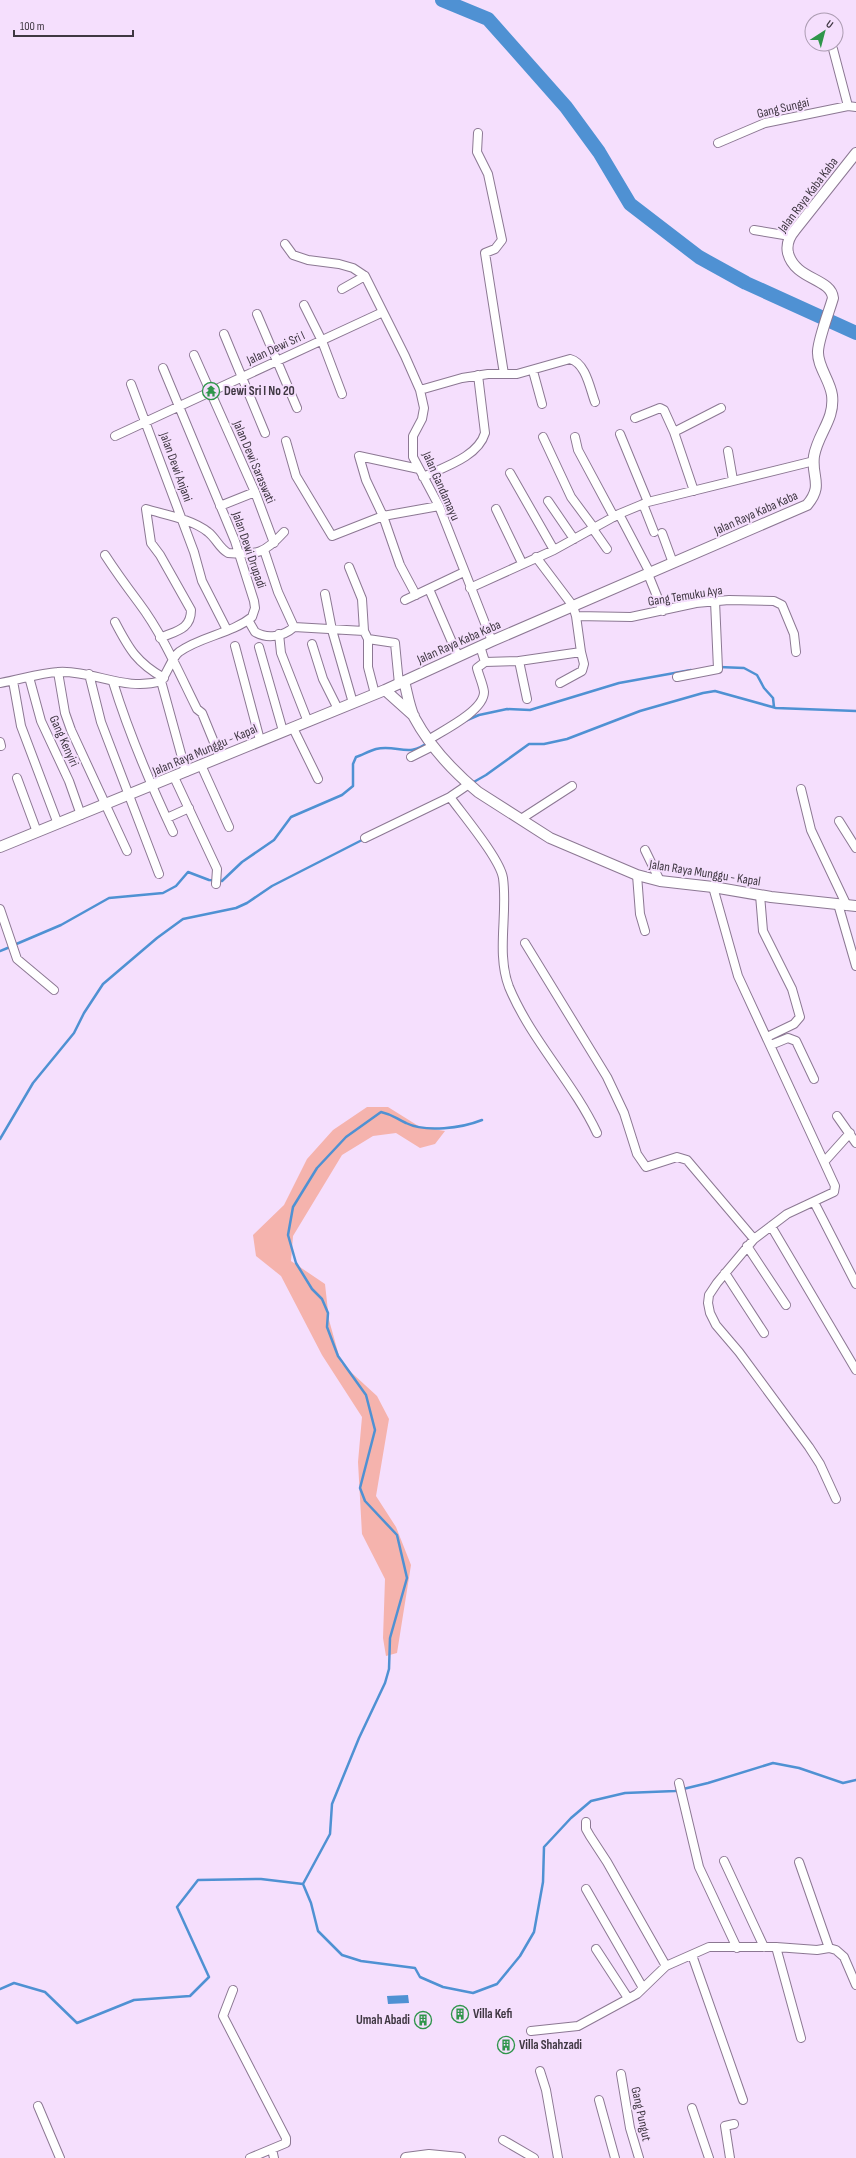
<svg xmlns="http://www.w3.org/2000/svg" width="856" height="2158" font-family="'Sofia Sans Condensed',sans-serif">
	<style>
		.green { fill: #f5b3ad }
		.water { fill: #4f91d3 }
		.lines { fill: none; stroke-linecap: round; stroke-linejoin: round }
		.stream { stroke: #4f91d3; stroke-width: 2.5 }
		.river { stroke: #4f91d3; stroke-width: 14 }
		.minor-casing { stroke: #8c7893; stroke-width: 10 }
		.tertiary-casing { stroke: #8c7893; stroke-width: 12 }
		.minor { stroke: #fff; stroke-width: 8 }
		.tertiary { stroke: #fff; stroke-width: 10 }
		.labels { text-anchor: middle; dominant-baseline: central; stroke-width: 4; stroke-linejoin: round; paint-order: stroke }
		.street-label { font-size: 13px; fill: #3f3742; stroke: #f5dffd }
		.poi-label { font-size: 13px; font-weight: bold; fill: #3f3742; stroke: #f5dffd; text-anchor: start }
	</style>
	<rect width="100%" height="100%" fill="#f5dffd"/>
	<path class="green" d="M367,1107H388L420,1127L445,1131L435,1144L420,1148L396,1133L373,1136L342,1155L293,1236L291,1261L325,1284L329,1320L341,1363L377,1396L389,1419L376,1496L396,1527L411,1565L397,1653L386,1656L383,1638L385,1579L362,1534L358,1462L362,1417L322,1355L281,1276L256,1256L253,1235L284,1205L307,1159L333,1130Z"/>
	<path class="water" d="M408,1995L409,2003L388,2004L387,1996Z"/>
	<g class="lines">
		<path class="stream" d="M719,667L744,668L757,675L764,688L773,698L774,707
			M465,721L479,715L507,709L530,710L619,683L691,670
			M472,783L486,775L529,744H544L567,739L640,711L703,693L715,691L776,708L856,711
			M14,945L61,925L109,898L163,893L176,886L188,872L209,880L222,881L242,862L274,840L291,817L342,795L353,786V764L356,757C362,755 369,751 376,749C396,744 410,758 428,742
			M0,951L10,947
			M0,1139L33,1083L74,1033L84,1013L103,984L157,938L183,919L236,908L247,903L272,886L364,839
			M303,1884L330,1834L332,1804L359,1738L385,1683L389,1669L390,1638L407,1578L397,1535L365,1501L360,1488L375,1430L366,1395L338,1356L327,1327L328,1313L322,1299L312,1289L296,1263L288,1235L293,1207L317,1168L346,1137L381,1112C394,1115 395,1118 406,1123C426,1133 462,1128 482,1120
			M0,1989L14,1983L45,1992L77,2023L134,2000L190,1996L209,1977L177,1907L198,1880L261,1879L303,1884L311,1903L318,1931L342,1955L361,1961L415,1968L420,1977L443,1987L473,1993L497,1984L520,1956L534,1932L543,1882L544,1847L571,1818L591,1801L625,1793L675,1791L708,1783L773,1763L799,1768L843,1783L856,1780"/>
		<path class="river" d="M442,0L488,19L566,107L599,152L630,204L699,257L746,283L856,333"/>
		<g class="minor-casing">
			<path id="minor" d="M833,49L848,106
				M478,133L477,152L488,174L502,240L495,249L485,253L504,374
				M718,143L765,123L848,106L856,107
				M754,230L790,236
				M285,244L293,255L308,260L339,264L353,268L365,276L405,356L420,390L424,408L422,419L413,436V457L439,506L492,641
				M342,289L365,276
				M304,305L322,341L342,394
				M257,314L297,408
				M224,334L265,433
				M194,355L255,492L274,543
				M533,371L542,404
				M131,384L194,552L202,581L227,630
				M420,390L462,378L488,374H517L570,359C586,363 590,389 595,402
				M635,418L660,408L664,410L674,432L694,491
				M674,432L721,408
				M620,434L648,502
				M115,436L383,312
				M543,437L571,497L594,528
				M575,437L578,450L614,517
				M286,441L296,476L332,536L383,516L439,506
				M728,451L733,480
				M510,473L554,550
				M423,477C444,467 478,457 485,433L478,375
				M548,501L574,539
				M643,504L654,532
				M220,506L255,492
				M496,509L522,563
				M619,514L650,573
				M593,529L607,549
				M662,533L673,563
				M264,550L278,592L294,627
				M105,555C116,572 127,587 139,603C163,635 179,673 197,709L202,713L220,757
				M536,557L573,606L576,616L631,617L696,603L729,600L774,601L782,605L794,634L796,652
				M349,567L362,599L364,631L368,639V667L375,694
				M648,574L663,611
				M470,588L554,550L619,514L648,502L814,461
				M429,589L458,656
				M325,594L332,630L353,703
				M416,595L400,565L383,516L366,480L359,456L419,469
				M405,600L464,572
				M248,620L255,632C267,639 283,637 294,627L364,631
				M115,622C129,649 137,663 164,678
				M279,634L281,653L308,722
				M160,638C175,631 191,630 191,610L160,555L151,543L146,509C166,515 192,519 208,532C216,538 219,548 228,553C257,555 264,554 284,532
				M368,639L395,643L399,684
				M312,644L323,679L338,709
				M235,646L260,740
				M480,646L485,662
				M259,647L283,731
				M519,661L527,699
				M58,672L65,713L71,730L127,851
				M89,674L101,722L159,874
				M29,677L41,721L69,781L81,815
				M677,677L718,669L715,601
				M13,681L21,726L58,824
				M161,681L186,772
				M113,682C129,734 150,783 173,832
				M0,683C19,680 39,673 58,672C93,670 126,692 161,681C166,675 173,656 179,652C201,636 231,634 252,617L255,608L254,601L235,541L163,368
				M560,683L582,671L584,664L581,652
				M293,728L318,779
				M428,740C442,731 484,711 484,692C483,684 479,676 477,668L485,662L519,661L581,652L576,616
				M0,742L1,746
				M411,757L433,746
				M201,765L229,827
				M174,777L217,869L216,884
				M17,778L37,832
				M801,789L811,830L847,906
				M450,797C463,815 500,859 503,878C508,914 496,953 509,987C531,1040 573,1082 597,1133
				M167,818L189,808
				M521,819L572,786
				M839,821L856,848
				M365,838L450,797L469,784
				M645,850L660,881
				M637,875L640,914L645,931
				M713,887L738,976L824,1162L850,1133
				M760,895L763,931L792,989L800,1017L794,1024L767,1037
				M838,904L856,966
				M0,909L17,959L54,990
				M525,943L607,1077L624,1113L637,1154L646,1167L677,1157L687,1160L754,1239
				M771,1045L788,1038L796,1041L814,1079
				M837,1116L856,1143
				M824,1162L835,1186L834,1192L787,1214L754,1239L717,1283L709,1295L708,1303L710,1313L716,1325L739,1352L809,1447L820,1464L836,1499
				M814,1202L856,1284
				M771,1226L856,1370
				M747,1246L786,1305
				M725,1273L764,1333
				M679,1783L699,1867L737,1948
				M586,1822V1829L590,1836L607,1862L666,1966
				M724,1861L764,1947
				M799,1862L829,1948
				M586,1889L643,1988
				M776,1947L801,2038
				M596,1949L628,1998
				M692,1955L743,2100
				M233,1990L223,2016L286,2138V2143L250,2158
				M531,2031L578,2026L637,1994L666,1966L709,1947H776L817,1950L829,1948L836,1950L844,1957L856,1985
				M540,2071L546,2090L558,2158
				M621,2074L630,2128L639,2158
				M599,2100L615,2158
				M38,2106L60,2158
				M692,2108L709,2158
				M503,2140L534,2158
				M272,2149L274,2158
				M730,2158L725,2126L734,2124"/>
		</g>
		<g class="tertiary-casing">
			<path id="tertiary" d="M404,681C407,692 409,706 414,717C429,745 454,772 478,792L550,838L637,875L660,881L713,887L771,897L856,906
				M385,690L414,716
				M0,847L385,690L492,641L807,505C824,485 811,477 814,456C818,433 835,420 832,395C830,380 817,366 818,351C819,337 829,312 833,298C831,278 795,280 788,253C786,244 789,237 795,230L856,153
				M406,2158L429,2155L460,2158"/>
		</g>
		<use href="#minor" class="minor"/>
		<use href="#tertiary" class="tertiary"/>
	</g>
	<defs>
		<g id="temple-ring" transform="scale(0.9)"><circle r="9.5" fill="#f5dffd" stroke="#2f954b" stroke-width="1.5"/><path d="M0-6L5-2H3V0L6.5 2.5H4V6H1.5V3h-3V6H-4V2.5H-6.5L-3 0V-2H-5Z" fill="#2f954b"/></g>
		<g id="building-ring" transform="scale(0.9)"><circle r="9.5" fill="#f5dffd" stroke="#2f954b" stroke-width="1.5"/><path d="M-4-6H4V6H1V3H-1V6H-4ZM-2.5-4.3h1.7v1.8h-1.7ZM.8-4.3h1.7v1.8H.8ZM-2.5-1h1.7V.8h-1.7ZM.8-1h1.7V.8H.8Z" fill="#2f954b"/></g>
	</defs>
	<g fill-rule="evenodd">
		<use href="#temple-ring" x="211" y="391"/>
		<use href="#building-ring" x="460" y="2014"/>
		<use href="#building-ring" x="423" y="2020"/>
		<use href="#building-ring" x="506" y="2045"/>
	</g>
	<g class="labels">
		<g class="street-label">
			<text transform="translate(783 108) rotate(-13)">Gang Sungai</text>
			<text transform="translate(808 195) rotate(-53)">Jalan Raya Kaba Kaba</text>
			<text transform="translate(276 348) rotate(-25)">Jalan Dewi Sri I</text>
			<text transform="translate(254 462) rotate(67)">Jalan Dewi Saraswati</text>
			<text transform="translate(176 467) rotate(70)">Jalan Dewi Anjani</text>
			<text transform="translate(441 486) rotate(66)">Jalan Gandamayu</text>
			<text transform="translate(756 513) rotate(-24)">Jalan Raya Kaba Kaba</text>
			<text transform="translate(249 550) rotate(71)">Jalan Dewi Drupadi</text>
			<text transform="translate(685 596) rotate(-9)">Gang Temuku Aya</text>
			<text transform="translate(459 642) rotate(-24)">Jalan Raya Kaba Kaba</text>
			<text transform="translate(64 741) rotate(66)">Gang Kenyiri</text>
			<text transform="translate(205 750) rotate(-23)">Jalan Raya Munggu - Kapal</text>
			<text transform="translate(705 873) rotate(9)">Jalan Raya Munggu - Kapal</text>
			<text transform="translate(641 2114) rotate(78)">Gang Pungut</text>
		</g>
		<g class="poi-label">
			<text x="224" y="391">Dewi Sri I No 20</text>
			<text x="473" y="2014">Villa Kefi</text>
			<text x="410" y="2020" text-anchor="end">Umah Abadi</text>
			<text x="519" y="2045">Villa Shahzadi</text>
		</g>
	</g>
	<g transform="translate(824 32) rotate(36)"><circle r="19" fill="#f5dffd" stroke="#ac9cb2"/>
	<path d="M0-3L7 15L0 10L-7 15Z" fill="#2f954b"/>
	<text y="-6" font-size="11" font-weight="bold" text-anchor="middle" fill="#3f3742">U</text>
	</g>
	<path d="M14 30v6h119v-6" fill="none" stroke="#3f3742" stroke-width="2"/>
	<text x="20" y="30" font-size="12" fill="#3f3742" stroke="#f5dffd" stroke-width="3" paint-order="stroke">100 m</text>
</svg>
